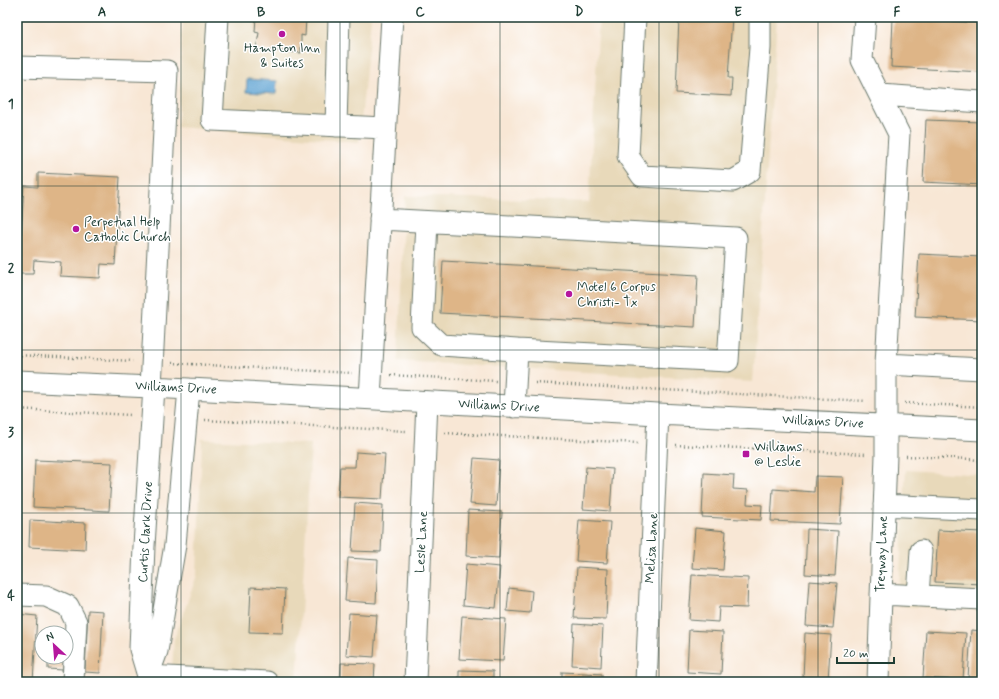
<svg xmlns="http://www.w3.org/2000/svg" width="999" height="699" font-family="Mynerve,sans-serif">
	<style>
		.built { fill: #e8d9ba }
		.water { fill: #5ba1d1; stroke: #3d6f82 }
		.building { fill: #deb587 }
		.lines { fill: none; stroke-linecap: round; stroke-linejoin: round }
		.minor-casing { stroke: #6b786c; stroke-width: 23 }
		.path { stroke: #6b786c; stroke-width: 2.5; stroke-dasharray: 1 3; stroke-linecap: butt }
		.minor { stroke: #fff; stroke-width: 21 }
		.grid { fill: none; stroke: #1f3d34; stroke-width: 1; stroke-opacity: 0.55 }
		.poi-dot { fill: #b5179e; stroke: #fff; stroke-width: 1.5 }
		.labels { text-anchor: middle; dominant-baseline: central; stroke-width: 3; stroke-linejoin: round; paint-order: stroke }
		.poi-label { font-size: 13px; fill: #1f3d34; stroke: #fff; text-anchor: start }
		.street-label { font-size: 13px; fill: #1f3d34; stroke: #fff }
		.neatline { fill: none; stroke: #1f3d34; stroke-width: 1.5 }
		.grid-label { font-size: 13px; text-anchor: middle; font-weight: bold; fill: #1f3d34 }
	</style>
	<rect width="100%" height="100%" fill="#fff"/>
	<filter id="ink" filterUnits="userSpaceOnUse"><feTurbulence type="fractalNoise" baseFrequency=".025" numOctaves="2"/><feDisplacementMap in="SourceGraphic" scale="8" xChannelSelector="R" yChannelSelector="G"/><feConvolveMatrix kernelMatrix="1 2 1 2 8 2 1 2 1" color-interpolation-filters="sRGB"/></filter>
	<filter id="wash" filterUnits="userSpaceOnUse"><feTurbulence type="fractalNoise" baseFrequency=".012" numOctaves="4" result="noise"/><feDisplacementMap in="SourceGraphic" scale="16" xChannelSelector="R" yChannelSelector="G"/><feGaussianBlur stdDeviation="0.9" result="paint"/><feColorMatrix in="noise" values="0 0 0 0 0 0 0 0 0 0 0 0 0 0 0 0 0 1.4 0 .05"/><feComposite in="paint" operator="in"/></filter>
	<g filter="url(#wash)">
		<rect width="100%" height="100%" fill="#f8e7d5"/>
		<path class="built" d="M183,17H371L359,142L178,127Z
			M599,17H777L753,382L398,361L405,196L589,202Z
			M202,439L311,444L297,682H171L174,639L197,575Z
			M906,470L982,475V610L898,606Z"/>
		<path class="water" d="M247,79L277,81L276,94L246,92Z"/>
		<g id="blocks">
			<path class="building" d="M87,17H131V21L87,18Z
				M256,17H306L305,36L301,35V53L256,49L259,33L255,32Z
				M679,17H732L728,78H732L731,96L676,93Z
				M893,18L982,23V72L891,67Z
				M926,120L982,122V185L923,182Z
				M38,173L120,177L115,265L101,264L100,278L60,276L61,262L34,260L33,274H19L24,186L38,187Z
				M919,254L982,257V320L915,317Z
				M443,261L698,275L695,327L440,313Z
				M356,452L385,454L382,499L338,497L340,467H355Z
				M474,458L499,460L496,506L470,504Z
				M35,460L112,463L109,511L33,507Z
				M586,467L613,469L610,511L583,509Z
				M704,473L734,475L733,489L748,490L747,504L762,505L761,520L702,517Z
				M815,476L843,477L840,524L771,521L773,489L814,492Z
				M355,503L383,505L381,552L352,551Z
				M468,510L502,512L499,558L466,556Z
				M30,520L86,523L85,550L29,547Z
				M579,520L610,522L607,563L576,561Z
				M695,528L726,531L723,570L692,568Z
				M807,529L838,531L835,576L805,574Z
				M938,530L982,532V584L935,582Z
				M348,558L378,560L376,603L345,601Z
				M466,564L500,567L496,608L463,605Z
				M577,567L608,569L606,619L574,618Z
				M692,575L748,578L747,608L719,607L718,622L689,620Z
				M809,581L837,583L833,628L806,626Z
				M251,587L285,589L283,633L249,632Z
				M509,588L532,591L530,613L507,611Z
				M88,610L103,611L100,673L85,672Z
				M349,613L377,615L374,657L346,655Z
				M17,614L37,616L33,682H17Z
				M462,616L506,619L503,661L459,659Z
				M574,624L603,626L601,667L572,665Z
				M689,630L723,632L721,674L687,672Z
				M971,630L982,631V679L968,678Z
				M926,631L966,633L963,680L923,678Z
				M805,633L831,635L828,680L803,678Z
				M48,657H63V670L48,669Z
				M341,663L375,664L374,682H340Z
				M459,670L493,671V682H459Z
				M562,672L602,674V682H562Z"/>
		</g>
	</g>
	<g filter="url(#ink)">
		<use href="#blocks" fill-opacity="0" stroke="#6b786c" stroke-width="1"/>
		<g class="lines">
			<g class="minor-casing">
				<path id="minor" d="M218,17L212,120L385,128
					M635,17L628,156L642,176L733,181L750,171L760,48V17
					M865,17L862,60L899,134L886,364V455L878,682
					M17,67L167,71L151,387
					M880,95L982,102
					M336,126L339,17
					M380,219L736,238L728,361L517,350L514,407
					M427,222L422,327L441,345L517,350
					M886,364L982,369
					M17,381L151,387L658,414L982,430
					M370,398L392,17
					M884,505L982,510
					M881,594L982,599
					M17,595L46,596L68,606L76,622L73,682
					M918,596L921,551
					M148,676L140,649L144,546L154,387
					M148,676L267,682
					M148,682V676L157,651L175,545L189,389
					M415,682L427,402
					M646,682L658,414"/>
			</g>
			<path class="path" d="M17,355L133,361
				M172,363L352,373
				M391,375L496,381
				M535,383L866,401
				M905,403L982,407
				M17,409L132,415
				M205,420L406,431
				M445,433L638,443
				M676,445L867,454
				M906,456L971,459L982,461"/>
			<use href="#minor" class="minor"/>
		</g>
	</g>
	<path class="grid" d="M181,17V682M340,17V682M500,17V682M659,17V682M818,17V682M17,186H982M17,350H982M17,513H982"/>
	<g class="poi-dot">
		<circle cx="282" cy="34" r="4"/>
		<circle cx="76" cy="229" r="4"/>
		<circle cx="569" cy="294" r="4"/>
		<rect x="742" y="450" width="8" height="8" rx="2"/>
	</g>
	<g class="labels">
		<g class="poi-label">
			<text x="282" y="48" text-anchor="middle">Hampton Inn<tspan x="282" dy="15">&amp; Suites</tspan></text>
			<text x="84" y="222">Perpetual Help<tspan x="84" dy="15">Catholic Church</tspan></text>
			<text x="577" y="287">Motel 6 Corpus<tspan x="577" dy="15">Christi- Tx</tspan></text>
			<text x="754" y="447">Williams<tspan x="754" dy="15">@ Leslie</tspan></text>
		</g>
		<g class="street-label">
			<text transform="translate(176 388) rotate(3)">Williams Drive</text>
			<text transform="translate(499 406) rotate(3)">Williams Drive</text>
			<text transform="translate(823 422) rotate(3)">Williams Drive</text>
			<text transform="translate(146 532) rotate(-87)">Curtis Clark Drive</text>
			<text transform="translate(422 542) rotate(-87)">Lesle Lane</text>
			<text transform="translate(652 548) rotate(-87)">Melisa Lane</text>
			<text transform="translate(882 554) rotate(-88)">Treyway Lane</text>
		</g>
	</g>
	<rect width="999" height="699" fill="none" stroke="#fff" stroke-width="44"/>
	<g transform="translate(54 645) rotate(334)"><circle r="19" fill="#ffffff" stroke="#a5b1ae"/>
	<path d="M0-3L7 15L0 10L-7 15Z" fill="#b5179e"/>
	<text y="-6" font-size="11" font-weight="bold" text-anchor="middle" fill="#1f3d34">N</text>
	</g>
	<path d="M837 657v6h57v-6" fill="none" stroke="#1f3d34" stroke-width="2"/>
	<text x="843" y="657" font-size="12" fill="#1f3d34" stroke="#ffffff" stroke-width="3" paint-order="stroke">20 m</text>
	<rect x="22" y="22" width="955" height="655" class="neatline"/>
	<g class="grid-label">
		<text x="102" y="16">A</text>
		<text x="261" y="16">B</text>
		<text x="420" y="16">C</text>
		<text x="579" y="16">D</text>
		<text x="738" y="16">E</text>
		<text x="897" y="16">F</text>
		<text x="11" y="108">1</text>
		<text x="11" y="272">2</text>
		<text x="11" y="436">3</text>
		<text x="11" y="600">4</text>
	</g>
</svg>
